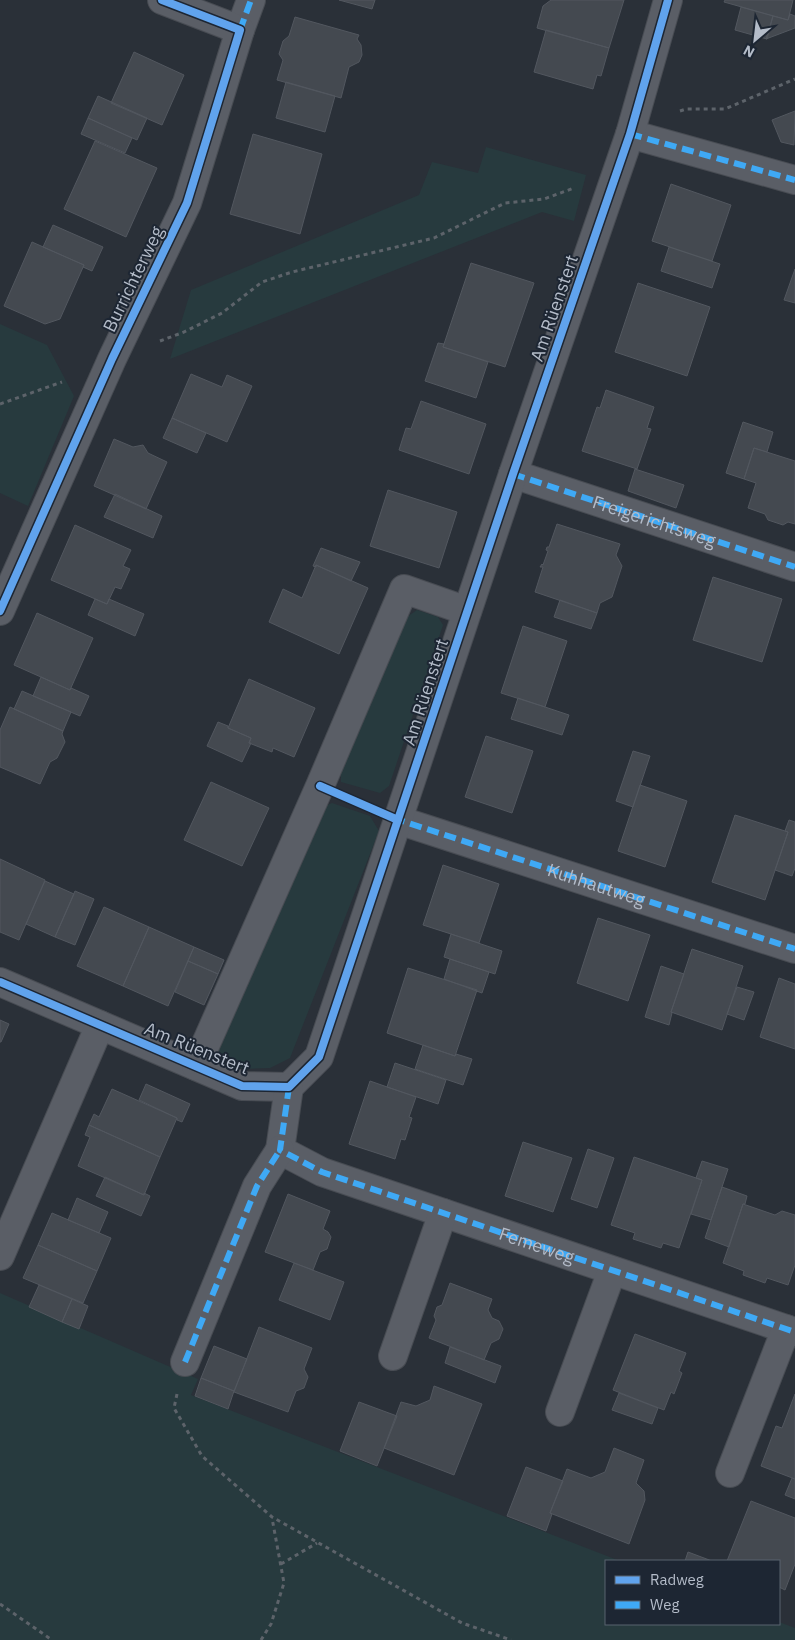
<svg xmlns="http://www.w3.org/2000/svg" width="795" height="1640" font-family="'IBM Plex Sans',sans-serif">
	<style>
		.green { fill: #273a3e }
		.building { fill: #444950; stroke: #52575f }
		.lines { fill: none; stroke-linecap: round; stroke-linejoin: round }
		.minor-casing { stroke: #484c53; stroke-width: 30 }
		.path { stroke: #5d636a; stroke-width: 3; stroke-dasharray: 4 4; stroke-linecap: butt }
		.minor { stroke: #5a5e66; stroke-width: 28 }
		.quiet { stroke: #3fa9f5; stroke-width: 6; stroke-dasharray: 12 6; stroke-linecap: butt }
		.cycleway-casing { stroke: #1d2633; stroke-width: 11 }
		.cycleway { stroke: #60a3ed; stroke-width: 8 }
		.labels { text-anchor: middle; dominant-baseline: central; stroke-width: 4; stroke-linejoin: round; paint-order: stroke }
		.street-label { font-size: 18px; fill: #b4bcc9; stroke: #1d2633 }
	</style>
	<rect width="100%" height="100%" fill="#2a3038"/>
	<path class="green" d="M486,147L586,175L574,221L542,212L170,359L191,290L419,195L432,162L478,173Z
		M0,324L47,345L74,396L28,506L0,493Z
		M417,610L438,617L443,625L389,786L380,793L341,782V765L407,617Z
		M332,803L370,816L379,831L290,1058L270,1068L243,1069L211,1050L323,807Z
		M0,1293L198,1379L191,1395L620,1561H606V1624H779V1622L795,1628V1640H0Z"/>
	<path class="building" d="M339,0H375L372,9Z
		M551,0H624L609,48L537,28L543,6Z
		M725,0H793L788,20L724,2Z
		M741,7L773,16L767,39L735,30Z
		M790,14L795,16V28L766,39L773,16L788,20Z
		M295,17L359,35L357,39L361,45L362,55L359,62L349,67L341,98L277,80L283,60L279,54L283,41L289,36Z
		M546,30L609,48L601,76L597,75L593,89L534,72Z
		M134,52L184,75L162,125L111,103Z
		M286,82L335,96L325,132L276,118Z
		M98,96L147,118L137,140L88,118Z
		M795,111L794,145L781,142L772,120Z
		M88,118L132,138L125,153L81,134Z
		M253,134L322,154L300,234L230,214Z
		M95,141L157,168L126,237L64,209Z
		M671,184L731,205L712,261L652,241Z
		M53,225L103,247L92,271L83,267L84,265L43,247Z
		M32,242L84,265L60,319L45,324L4,306Z
		M669,247L720,264L712,288L661,271Z
		M471,263L534,283L505,367L443,347Z
		M795,269V303L784,300Z
		M638,283L710,307L687,376L615,352Z
		M438,343L444,344L443,347L488,362L476,398L425,381Z
		M191,374L222,387L227,375L252,386L227,442L172,418Z
		M606,390L654,407L647,428L651,429L637,469L582,451L597,407L600,408Z
		M421,401L486,424L469,474L399,450L406,428L411,429Z
		M172,418L206,433L197,453L163,438Z
		M743,422L773,432L767,452L754,448L744,479L726,473Z
		M114,439L133,447L143,445L148,453L167,462L146,509L94,486Z
		M754,448L795,461V524L788,522L783,525L768,520L765,514L748,508L756,483L744,479Z
		M635,469L684,485L676,508L628,491Z
		M388,490L457,512L439,568L370,546Z
		M115,494L162,516L153,538L104,517Z
		M557,524L620,544L616,555L622,566L612,597L600,603L597,613L535,592L543,567H540L542,564L543,565L548,551L546,550L547,547H549Z
		M75,525L131,550L123,566L130,569L121,589L115,587L107,604L51,580Z
		M321,548L360,562L351,581L316,565V567L313,566Z
		M316,565L368,588L339,654L269,622L283,589L302,598Z
		M713,577L782,599L762,662L693,640Z
		M95,599L107,604L109,599L144,614L135,636L88,615Z
		M560,600L597,613L591,629L554,617Z
		M37,613L93,638L70,690L14,665Z
		M523,626L567,641L545,707L501,693Z
		M41,677L70,690L71,688L89,696L80,716L33,696Z
		M249,679L315,708L294,757L273,748L272,752L249,743L251,738L228,728Z
		M22,691L71,712L63,731L14,709Z
		M518,698L569,715L562,735L511,719Z
		M10,707L63,731L62,734L65,742L57,758L50,762L40,784L0,767V730Z
		M218,722L228,726V728L251,738L249,743H251L242,762L207,746Z
		M486,736L533,751L512,813L465,797Z
		M633,751L650,756L633,807L616,801Z
		M211,782L269,808L242,866L184,840Z
		M640,785L687,801L665,867L618,851Z
		M735,815L788,832L765,900L712,882Z
		M789,820L795,822V868L792,876L775,870L788,832L785,831Z
		M0,859L45,880L19,940L0,932Z
		M443,865L499,884L479,943L423,925Z
		M45,881L74,894L55,937L26,924Z
		M75,891L94,899L75,945L55,937Z
		M104,907L149,927L123,986L77,966Z
		M598,918L650,935L628,1001L577,983Z
		M149,927L194,947L168,1006L123,986Z
		M451,934L502,951L495,974L444,957Z
		M194,947L224,960L218,974L188,961Z
		M692,949L743,966L722,1030L671,1012Z
		M450,959L489,972L482,993L444,979Z
		M188,961L218,974L204,1005L175,992Z
		M661,966L684,974L671,1012L672,1013L669,1025L645,1017Z
		M408,968L477,990L455,1056L387,1033Z
		M779,978L795,984V1049L760,1037Z
		M737,987L754,992L744,1020L727,1014Z
		M0,1020L9,1024L1,1042H0Z
		M423,1045L455,1056L456,1054L472,1059L463,1085L415,1069Z
		M395,1063L446,1080L438,1104L387,1087Z
		M370,1081L416,1097L409,1117L412,1118L405,1140L401,1139L395,1159L349,1144Z
		M146,1084L190,1104L182,1122L177,1120V1118L139,1100Z
		M112,1089L177,1118L160,1157L89,1125L94,1114L99,1117Z
		M89,1125L160,1157L144,1195L78,1166L90,1137L85,1135Z
		M523,1142L572,1158L553,1212L505,1196Z
		M588,1149L614,1158L597,1208L571,1199Z
		M634,1157L702,1180L679,1248L663,1243L661,1248L633,1239L635,1233L611,1225Z
		M702,1161L728,1169L711,1220L691,1214L702,1180L696,1178Z
		M105,1177L144,1195V1193L150,1196L141,1216L96,1196Z
		M722,1187L747,1196L745,1204H743L729,1247L705,1238Z
		M288,1194L330,1211L323,1229L328,1232L331,1237L327,1249L320,1252L313,1270L265,1252Z
		M77,1198L108,1212L99,1233L68,1220Z
		M743,1204L775,1215L782,1211L795,1215V1265L788,1285L767,1278L765,1283L743,1275L744,1271L723,1263Z
		M52,1213L111,1238L97,1271L38,1245Z
		M38,1245L97,1271L83,1303L23,1278Z
		M294,1263L344,1282L330,1320L279,1300Z
		M450,1283L492,1299L488,1310L492,1318L499,1321L503,1329L499,1339L491,1343L484,1360L429,1338L436,1320L434,1316L437,1307L442,1305Z
		M39,1285L72,1299L62,1322L29,1307Z
		M72,1299L88,1306L79,1329L62,1322Z
		M259,1327L312,1348L304,1369L308,1377L304,1388L296,1391L288,1412L234,1392Z
		M635,1334L686,1353L679,1371L682,1373L674,1394L671,1392L664,1410L613,1390Z
		M214,1346L247,1359L234,1391L201,1378Z
		M450,1347L501,1366L495,1383L445,1363Z
		M201,1378L234,1391L228,1409L195,1396Z
		M434,1386L482,1404L454,1475L384,1448L401,1402L416,1406L430,1400Z
		M619,1393L658,1408L652,1424L612,1410Z
		M795,1394V1479L761,1466L776,1426L782,1428Z
		M359,1402L397,1416L377,1466L340,1451Z
		M614,1448L644,1460L636,1483L644,1491L645,1500L629,1544L550,1513L567,1469L591,1478L605,1472Z
		M526,1467L563,1481L550,1513L552,1514L546,1531L507,1516Z
		M792,1478L795,1479V1499L785,1495Z
		M751,1501L795,1518V1564L785,1590L779,1587V1561H727Z
		M688,1552L712,1561H685Z"/>
	<g class="lines">
		<g class="minor-casing">
			<g id="minor">
				<path d="M240,30L251,0"/>
				<path d="M630,134L795,180"/>
				<path d="M513,474L795,567"/>
				<path d="M0,611L112,359L187,203L240,30L162,0"/>
				<path d="M398,820L795,949"/>
				<path d="M0,982L242,1086L289,1087L319,1057L513,474L630,134L668,0"/>
				<path d="M196,1066L320,786L404,589L467,611"/>
				<path id="s1" d="M289,1087L280,1150L322,1172L795,1332"/>
				<path d="M0,1256L100,1025"/>
				<path d="M393,1356L443,1213"/>
				<path d="M185,1362L257,1186L280,1150"/>
				<path d="M560,1412L612,1271"/>
				<path d="M730,1473L786,1329"/>
			</g>
		</g>
		<path class="path" d="M680,111L686,109H725L795,79
			M160,341L184,332L222,313L262,282L292,272L434,238L505,203L544,199L574,188
			M0,404L62,382
			M177,1394L174,1408L202,1456L272,1517L462,1623L511,1640
			M281,1564L317,1543
			M0,1604L52,1640
			M261,1640L271,1624L284,1583L272,1518"/>
		<use href="#minor" class="minor"/>
		<g class="quiet">
			<path d="M240,30L251,0"/>
			<path d="M630,134L795,180"/>
			<path id="s2" d="M513,474L795,567"/>
			<path id="s3" d="M393,818L795,949"/>
			<path d="M289,1087L280,1150L322,1172L795,1332"/>
			<path d="M185,1362L257,1186L280,1150"/>
		</g>
		<g class="cycleway-casing">
			<path id="cycleway" d="M0,611L112,359L187,203L240,30L162,0
				M320,786L398,820
				M0,982L242,1086L289,1087L319,1057L513,474L630,134L668,0"/>
		</g>
		<use href="#cycleway" class="cycleway"/>
	</g>
	<g class="labels">
		<g class="street-label">
			<text transform="translate(133 279) rotate(-64)">Burrichterweg</text>
			<text transform="translate(554 308) rotate(-71)">Am Rüenstert</text>
			<text stroke="none"><textPath href="#s2" startOffset="149">Freigerichtsweg</textPath></text>
			<text transform="translate(425 692) rotate(-72)">Am Rüenstert</text>
			<text stroke="none"><textPath href="#s3" startOffset="214">Kuhhautweg</textPath></text>
			<text transform="translate(197 1048) rotate(22)">Am Rüenstert</text>
			<text stroke="none"><textPath href="#s1" startOffset="338">Femeweg</textPath></text>
		</g>
	</g>
	<rect x="605" y="1560" width="175" height="65" fill="#1d2633" stroke="#59626f"/>
	<rect x="615" y="1576" width="25" height="8" fill="#60a3ed" stroke="#59626f"/>
	<text x="650" y="1585" font-size="15" fill="#b4bcc9">Radweg</text>
	<rect x="615" y="1601" width="25" height="8" fill="#3fa9f5" stroke="#59626f"/>
	<text x="650" y="1610" font-size="15" fill="#b4bcc9">Weg</text>
	<g transform="translate(755 40) rotate(208)" stroke="#1d2633" stroke-width="4" paint-order="stroke">
	<path d="M0-4L9 19L0 12L-9 19Z" fill="#b4bcc9"/>
	<text y="-8" font-size="14" font-weight="bold" text-anchor="middle" fill="#b4bcc9">N</text>
	</g>
</svg>
